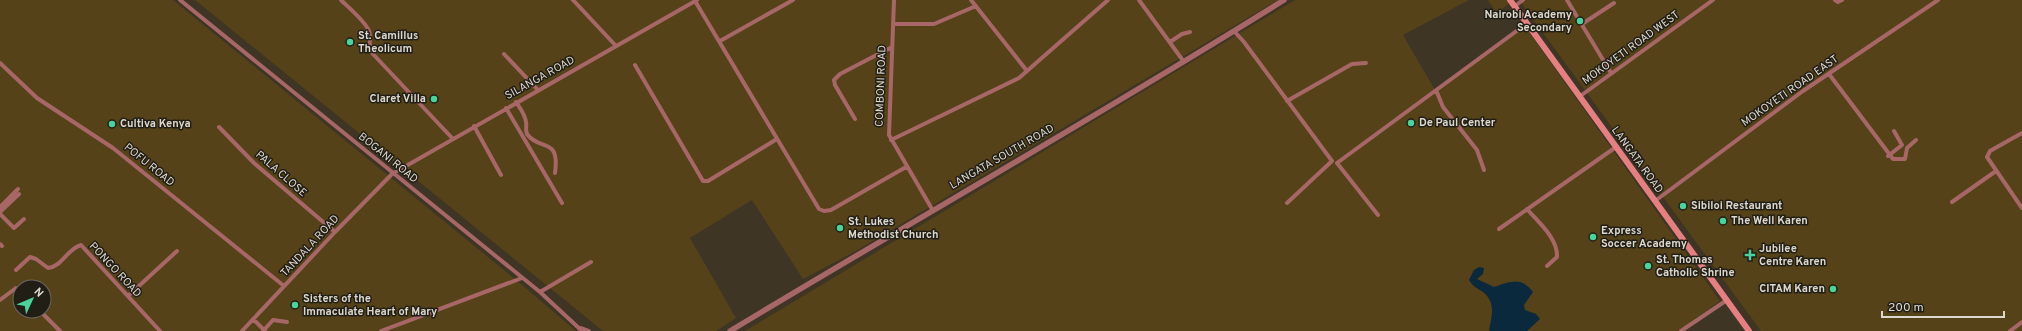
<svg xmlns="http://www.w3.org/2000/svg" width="2022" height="331" font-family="Overpass,sans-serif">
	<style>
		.green { fill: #554218; fill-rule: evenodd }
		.water { fill: #0b293c }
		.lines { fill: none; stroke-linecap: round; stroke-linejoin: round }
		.minor { stroke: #a76767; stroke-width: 4 }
		.tertiary { stroke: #a76767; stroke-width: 5.5 }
		.secondary { stroke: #e67f81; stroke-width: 6 }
		.poi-dot { fill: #49d49c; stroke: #211e16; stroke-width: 1.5 }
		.labels { text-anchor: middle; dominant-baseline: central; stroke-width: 3; stroke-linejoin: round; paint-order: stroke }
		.poi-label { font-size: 11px; font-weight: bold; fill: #ddd8cd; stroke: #211e16; text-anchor: start }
		.street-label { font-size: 11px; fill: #ddd8cd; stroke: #211e16 }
	</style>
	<rect width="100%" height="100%" fill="#3e3525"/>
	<path class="green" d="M0,0H173L521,284L576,331H0ZM20,287H44V311H20Z
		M195,0H1278L854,252L803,279L752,200L690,238L736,318L716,331H603Z
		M1295,0H1469L1403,35L1435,90L1524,25L1720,301L1679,331H745Z
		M1488,0H1510L1511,1L1497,14Z
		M1519,0H2022V331H1761Z"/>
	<path class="water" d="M1479,267L1484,268L1483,274L1477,279L1494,287C1510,282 1521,276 1533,292L1524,305L1525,310L1536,314L1540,319L1527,331H1491L1489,330C1492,316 1496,302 1483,292C1477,288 1473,287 1469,280L1474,270Z"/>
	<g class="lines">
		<path class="minor" d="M180,0L540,292L582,331
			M341,0C348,7 366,22 369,31C372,39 367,45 372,53L453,139
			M573,0L616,46
			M894,0L889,135L932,209
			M971,0L1027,71
			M1139,0L1184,62
			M1567,0L1611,73
			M1835,0L1838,2L1842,0
			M695,1L819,209L824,211L831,210L906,167
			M1515,6L1523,0
			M893,24H934L976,6
			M1582,24L1614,3
			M1234,31L1244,42L1332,161L1287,203
			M720,41L793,0
			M1170,42L1182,34L1190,32
			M504,54L538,90
			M0,63L37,98L113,148L284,286
			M635,65L703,181H708L777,139
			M1829,74L1893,159H1905L1907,148L1916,140
			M1436,90L1443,107L1477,150L1484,170
			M1579,97L1713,0
			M1287,101L1352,64L1366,63
			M516,102C520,108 525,114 526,122C527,126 525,130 527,134C540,152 560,136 555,173
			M506,108L562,203
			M855,119L835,85L834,80L840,74L892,47
			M474,126L501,175
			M219,127L254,163L335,232
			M2022,133L1990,151L1987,157L2022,208
			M891,140L1019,78L1108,0
			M1888,156L1902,145L1894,131
			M1655,201L1803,91L1938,0
			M1952,202L1996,171
			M0,207L18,189
			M1527,209C1538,222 1558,238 1557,257L1547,266
			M0,212L19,194
			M0,214L14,228L24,219
			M1378,215L1337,163L1526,24
			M1499,229L1616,147
			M0,244L2,246
			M16,270L30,257L36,259L48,268C62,267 67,249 81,245L160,331
			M540,292L591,262
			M128,296L177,251
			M0,300L16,288L20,290
			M40,311L60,331
			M28,316L35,311
			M253,319L265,331
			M581,328L589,331
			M242,331L335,232L392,174L697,0
			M263,331L273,320L287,322
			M381,331L522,278
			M1681,331L1727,300
			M2010,331L2022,322"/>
		<path class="tertiary" d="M730,331C914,220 1102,114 1284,0"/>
		<path class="secondary" d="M1510,0L1749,331"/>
	</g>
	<g class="poi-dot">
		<circle cx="1580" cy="21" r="4"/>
		<circle cx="350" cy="42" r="4"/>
		<circle cx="434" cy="99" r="4"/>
		<circle cx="1411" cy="123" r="4"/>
		<circle cx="112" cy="124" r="4"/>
		<circle cx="1683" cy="206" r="4"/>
		<circle cx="1723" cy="221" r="4"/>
		<circle cx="840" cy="228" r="4"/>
		<circle cx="1593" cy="237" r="4"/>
		<path d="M1748 249h4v4h4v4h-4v4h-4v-4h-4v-4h4z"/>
		<circle cx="1648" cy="266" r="4"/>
		<circle cx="1833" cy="289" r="4"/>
		<circle cx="295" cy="305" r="4"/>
	</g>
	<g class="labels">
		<g class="poi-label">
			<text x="1572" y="15" text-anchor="end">Nairobi Academy<tspan x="1572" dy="13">Secondary</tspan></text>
			<text x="358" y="36">St. Camillus<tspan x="358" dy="13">Theolicum</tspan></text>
			<text x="426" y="99" text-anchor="end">Claret Villa</text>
			<text x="1419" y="123">De Paul Center</text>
			<text x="120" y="124">Cultiva Kenya</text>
			<text x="1691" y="206">Sibiloi Restaurant</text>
			<text x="1731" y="221">The Well Karen</text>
			<text x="848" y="222">St. Lukes<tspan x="848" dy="13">Methodist Church</tspan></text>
			<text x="1601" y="231">Express<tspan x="1601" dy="13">Soccer Academy</tspan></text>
			<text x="1759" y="249">Jubilee<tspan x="1759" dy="13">Centre Karen</tspan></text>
			<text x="1656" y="260">St. Thomas<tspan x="1656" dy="13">Catholic Shrine</tspan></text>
			<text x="1825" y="289" text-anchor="end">CITAM Karen</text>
			<text x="303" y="299">Sisters of the<tspan x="303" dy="13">Immaculate Heart of Mary</tspan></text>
		</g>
		<g class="street-label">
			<text transform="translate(1631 48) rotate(-36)">MOKOYETI ROAD WEST</text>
			<text transform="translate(540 78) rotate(-29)">SILANGA ROAD</text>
			<text transform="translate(881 86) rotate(-88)">COMBONI ROAD</text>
			<text transform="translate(1790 91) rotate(-35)">MOKOYETI ROAD EAST</text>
			<text transform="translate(1002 157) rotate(-30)">LANGATA SOUTH ROAD</text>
			<text transform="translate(388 158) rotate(39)">BOGANI ROAD</text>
			<text transform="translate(1637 160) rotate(54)">LANGATA ROAD</text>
			<text transform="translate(149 165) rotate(39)">POFU ROAD</text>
			<text transform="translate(281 174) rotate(41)">PALA CLOSE</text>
			<text transform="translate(310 246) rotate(-47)">TANDALA ROAD</text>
			<text transform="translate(115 270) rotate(47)">PONGO ROAD</text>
		</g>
	</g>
	<g transform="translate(32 299) rotate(46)"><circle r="19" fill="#211e16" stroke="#6c685f"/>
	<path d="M0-3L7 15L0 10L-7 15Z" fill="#49d49c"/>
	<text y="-6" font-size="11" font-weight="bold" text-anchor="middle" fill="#ddd8cd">N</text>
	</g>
	<path d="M1882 311v6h122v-6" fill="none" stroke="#ddd8cd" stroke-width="2"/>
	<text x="1888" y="311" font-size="12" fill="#ddd8cd" stroke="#211e16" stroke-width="3" paint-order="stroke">200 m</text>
</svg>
